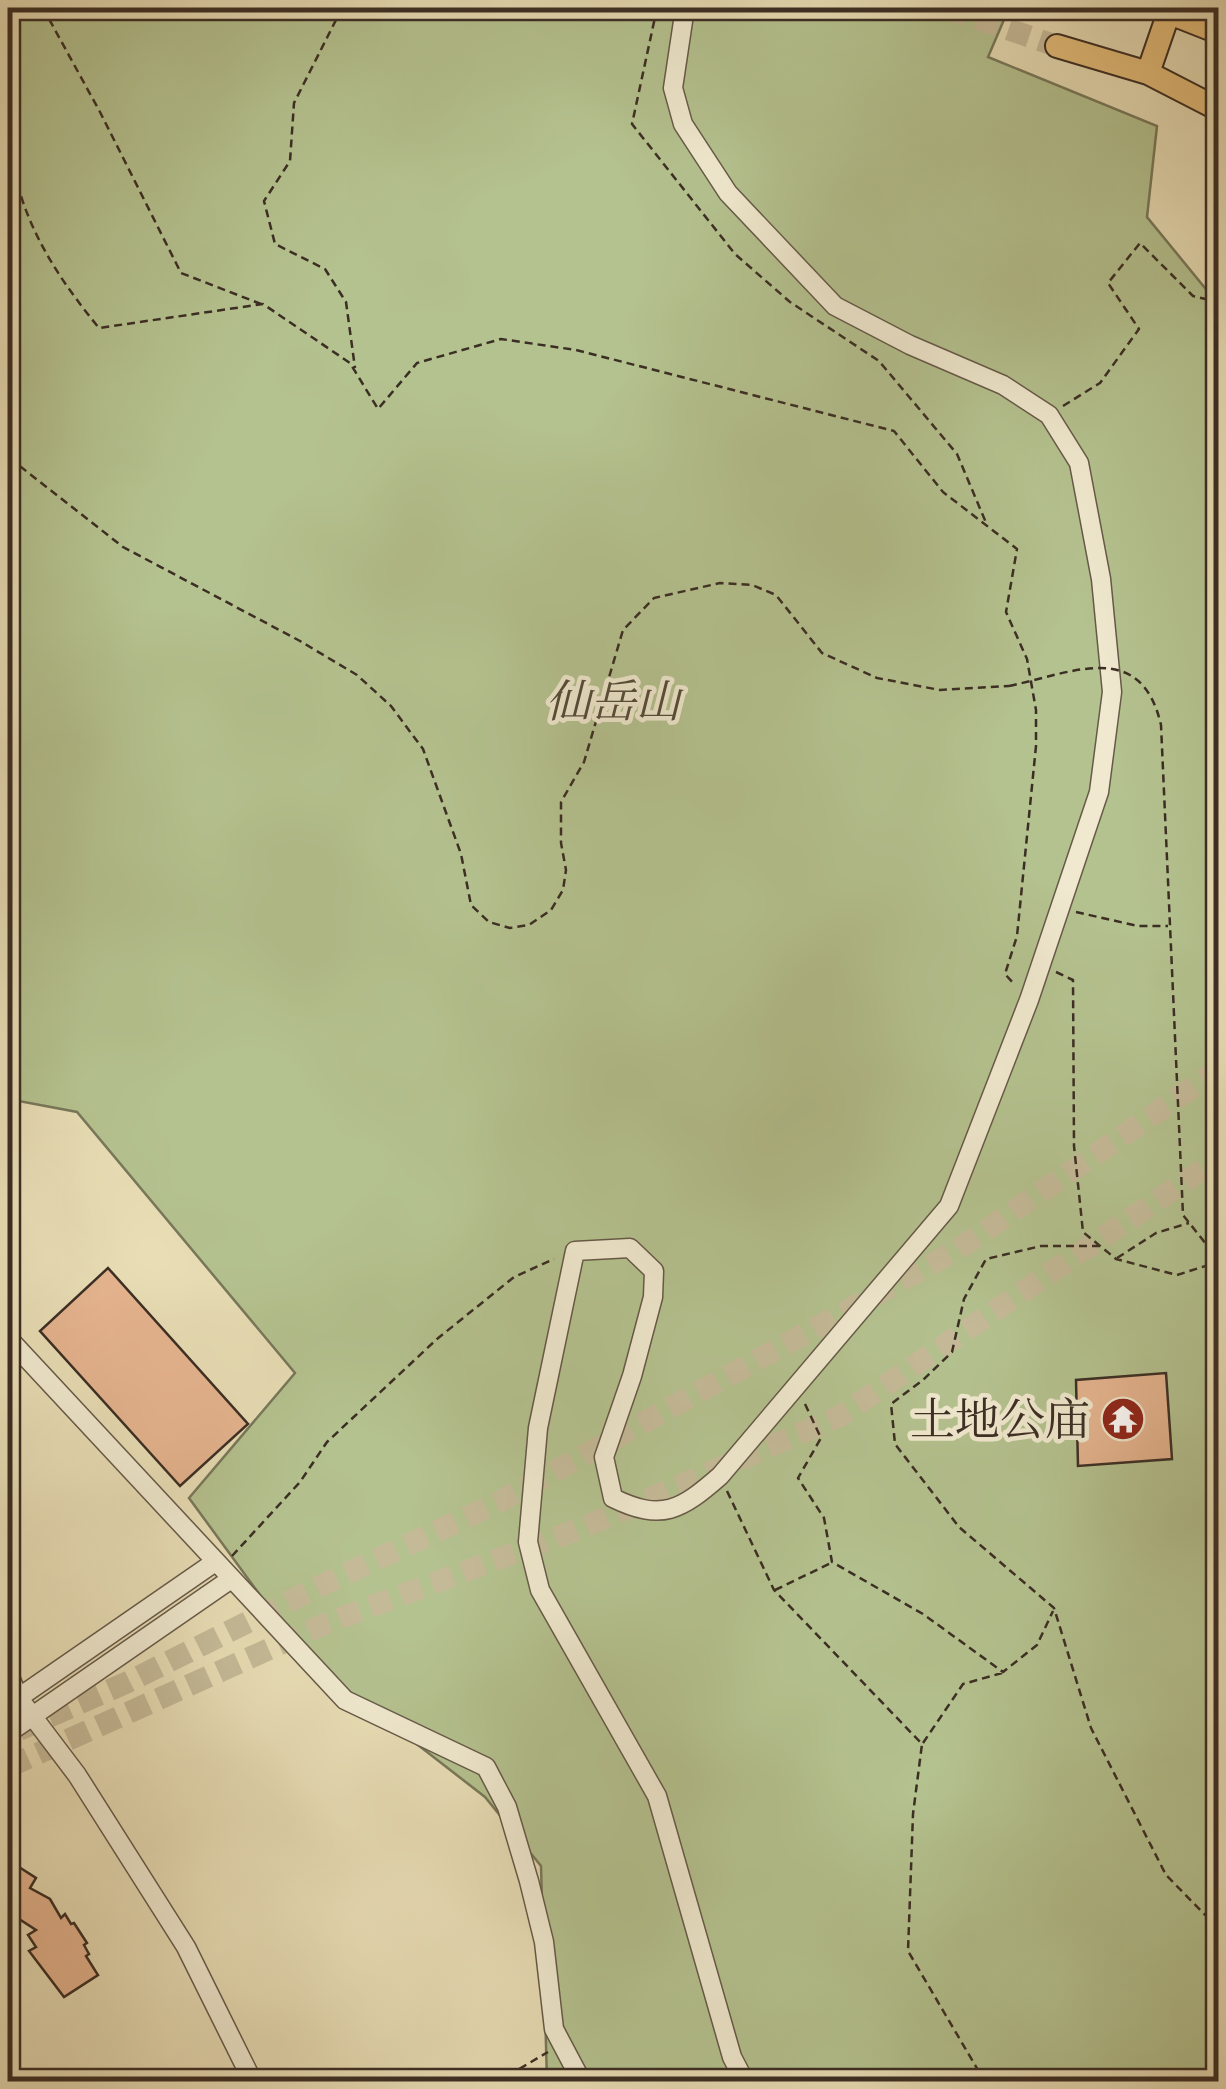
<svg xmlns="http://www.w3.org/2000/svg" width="1226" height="2089" font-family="'EB Garamond','Noto Serif SC',serif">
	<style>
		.green { fill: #b4c28f; stroke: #78785a; stroke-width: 2.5 }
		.building { fill: #e5b48f; stroke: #3b2e24; stroke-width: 2.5 }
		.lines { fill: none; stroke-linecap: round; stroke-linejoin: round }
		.major-tunnel { stroke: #c5ba98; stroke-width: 22; stroke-dasharray: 22 11; stroke-linecap: butt }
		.minor-casing { stroke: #665a48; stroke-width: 21 }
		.major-casing { stroke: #3b2e24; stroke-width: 26 }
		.path { stroke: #3b2e24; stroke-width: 2.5; stroke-dasharray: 8 5; stroke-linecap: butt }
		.minor { stroke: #f0e9cf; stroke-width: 18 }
		.major { stroke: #e4be7a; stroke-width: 22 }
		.path-bridge { stroke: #3b2e24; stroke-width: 2.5; stroke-dasharray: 8 5; stroke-linecap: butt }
		.labels { text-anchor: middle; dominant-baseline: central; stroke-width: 9; stroke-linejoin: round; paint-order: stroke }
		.park-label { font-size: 45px; font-style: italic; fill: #534c39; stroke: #f0e9cf }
		.poi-label { font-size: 45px; fill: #3b2e24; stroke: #f0e9cf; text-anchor: end }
	</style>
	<rect width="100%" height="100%" fill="#e8ddb5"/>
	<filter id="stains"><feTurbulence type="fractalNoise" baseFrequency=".002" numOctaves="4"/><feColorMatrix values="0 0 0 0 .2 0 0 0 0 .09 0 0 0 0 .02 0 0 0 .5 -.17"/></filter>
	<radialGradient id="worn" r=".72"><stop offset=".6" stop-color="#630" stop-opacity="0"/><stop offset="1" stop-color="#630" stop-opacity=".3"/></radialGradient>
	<path class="green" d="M8,8H1009L988,57L1157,126L1147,217L1218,304V2081H547L541,1866L485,1797L306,1658L189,1498L295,1373L77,1112L8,1099Z"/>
	<path class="building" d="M108,1268L248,1424L180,1486L40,1331Z
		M1166,1373L1172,1459L1078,1466L1076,1380Z
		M8,1860L36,1878L30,1888L50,1899L61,1918L65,1914L71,1924L74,1923L87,1943L84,1945L89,1954L86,1956L98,1975L64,1997L29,1951L36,1947L28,1935L36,1930L16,1917L8,1905Z"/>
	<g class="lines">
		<path class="major-tunnel" d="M946,8L1057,46
			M19,1730L128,1682L320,1586L499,1502L957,1250L1218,1070
			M8,1767L327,1623L584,1527L840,1416L1218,1159"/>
		<g class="minor-casing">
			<path id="minor" d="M685,8L673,88L683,124L728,193L835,306L910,345L1003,385L1049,415L1079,463L1101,579L1112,692L1099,792L1029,1000L949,1206L720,1476C681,1510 662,1522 613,1498L604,1457L632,1376L653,1297L654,1271L630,1248L575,1251L538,1428L528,1542L540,1590L657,1796L732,2057L745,2082
				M8,1338L345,1700L486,1767L507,1807L529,1881L544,1942L554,2029L582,2082
				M8,1672L18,1697L77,1775L186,1947L253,2082
				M8,1705L215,1562
				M8,1733L231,1579"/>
		</g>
		<g class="major-casing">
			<path id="major" d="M1157,8L1218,32
				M1057,46L1148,73L1218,109
				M1148,73L1169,12"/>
		</g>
		<path class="path" d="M43,8L100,112L181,273L261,304
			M342,8L294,103L290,161L264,201L275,244L325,269L346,302L355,368
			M657,8L632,124L735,254L790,302L879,361L957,454L987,525
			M8,160C17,174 18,189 24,205C41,252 68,290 99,328L263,304L350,363L378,409L417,363L501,339L576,350L894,431L943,492L1017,549L1006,612L1027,659L1036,710V746L1017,936L1005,974L1014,984
			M1063,406L1100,383L1139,329L1108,283L1140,243L1193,296L1218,302
			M8,461L21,467L123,547L300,641L357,675L391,706L423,749L461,854L471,905L489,922L510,928L529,925L551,910L563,890L566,870L561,843V802L584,762L623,630L654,598L720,583L752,585L776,595L822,653L877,678L940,690L1009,686
			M1076,912L1138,926H1168
			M1056,972L1073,980L1074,1146L1083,1232L1116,1259L1177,1275L1218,1262
			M1100,1246H1041L986,1259L964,1299L952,1352L923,1380L891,1404L895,1444L959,1527L1054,1608L1091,1728L1166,1875L1218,1928
			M1117,1258L1156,1233L1189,1223
			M805,1404L821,1438L798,1478L824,1518L832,1562L923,1614L1003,1672L1037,1645L1053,1611
			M727,1491L774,1590L922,1744L913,1814L908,1951L985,2082
			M232,1556L300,1482L327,1442L437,1339L514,1277L554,1259
			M775,1590L831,1563
			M923,1743L963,1684L1002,1673
			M497,2082L548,2052"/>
		<use href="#minor" class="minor"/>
		<use href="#major" class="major"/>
		<path class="path-bridge" d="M1009,686C1072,673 1141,638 1161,725L1183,1215L1206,1244L1218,1250"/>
	</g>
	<defs>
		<g id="temple-disc" transform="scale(2.25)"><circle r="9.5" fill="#8f2418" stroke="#f0e9cf"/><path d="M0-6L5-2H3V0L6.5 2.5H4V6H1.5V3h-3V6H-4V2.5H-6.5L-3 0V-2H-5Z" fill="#fff"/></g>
	</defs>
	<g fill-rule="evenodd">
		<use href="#temple-disc" x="1123" y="1419"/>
	</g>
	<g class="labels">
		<g class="park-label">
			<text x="613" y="701">仙岳山</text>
		</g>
		<g class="poi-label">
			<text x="1090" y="1419">土地公庙</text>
		</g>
	</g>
	<rect width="1226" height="2089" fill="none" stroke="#e8ddb5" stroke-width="40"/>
	<rect x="10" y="10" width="1206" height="2069" fill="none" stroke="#3b2e24" stroke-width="5"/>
	<rect x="20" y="20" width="1186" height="2049" fill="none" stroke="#3b2e24" stroke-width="2.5"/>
	<rect width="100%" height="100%" filter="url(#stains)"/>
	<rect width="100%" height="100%" fill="url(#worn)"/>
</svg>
